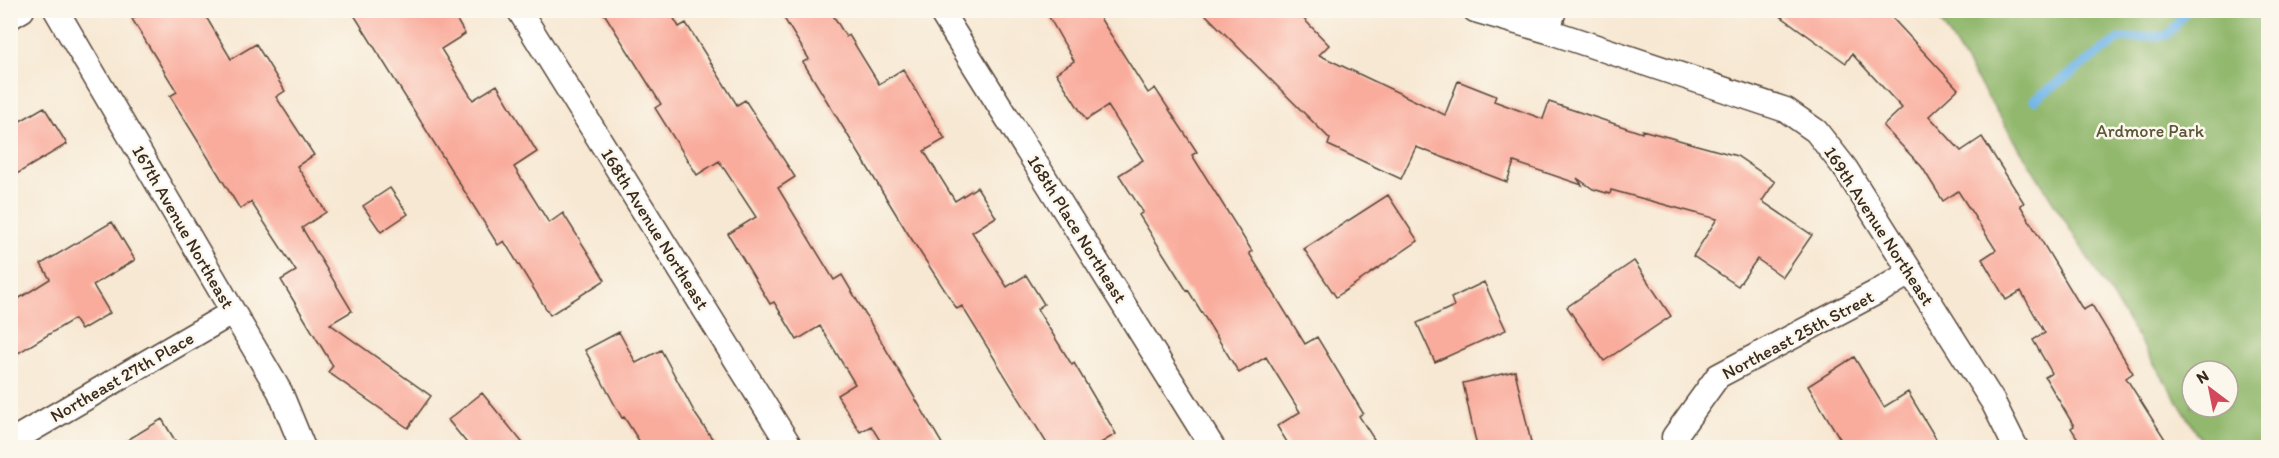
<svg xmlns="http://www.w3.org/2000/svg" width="2279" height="458" font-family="Itim,sans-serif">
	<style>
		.forest { fill: #91b86d; stroke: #667146; stroke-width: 1.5; fill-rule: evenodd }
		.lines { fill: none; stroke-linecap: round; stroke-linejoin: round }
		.stream { stroke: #71b6e8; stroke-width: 9 }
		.building { fill: #f9ac9c }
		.minor-casing { stroke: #574639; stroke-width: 27 }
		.minor { stroke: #fff; stroke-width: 24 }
		.labels { text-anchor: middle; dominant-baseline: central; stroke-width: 5; stroke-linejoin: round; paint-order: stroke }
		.park-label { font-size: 18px; fill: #5a5536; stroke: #fbf7ec }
		.street-label { font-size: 18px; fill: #3b2a1e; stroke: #fbf7ec }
	</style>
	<rect width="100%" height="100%" fill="#fbf7ec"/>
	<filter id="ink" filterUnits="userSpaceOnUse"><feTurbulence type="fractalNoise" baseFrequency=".0167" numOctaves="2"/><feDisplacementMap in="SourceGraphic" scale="12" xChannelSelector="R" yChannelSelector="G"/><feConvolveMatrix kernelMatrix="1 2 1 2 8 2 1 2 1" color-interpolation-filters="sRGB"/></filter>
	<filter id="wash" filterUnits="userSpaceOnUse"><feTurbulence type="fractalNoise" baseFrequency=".008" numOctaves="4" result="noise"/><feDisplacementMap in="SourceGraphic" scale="24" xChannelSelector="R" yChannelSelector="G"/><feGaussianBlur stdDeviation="1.35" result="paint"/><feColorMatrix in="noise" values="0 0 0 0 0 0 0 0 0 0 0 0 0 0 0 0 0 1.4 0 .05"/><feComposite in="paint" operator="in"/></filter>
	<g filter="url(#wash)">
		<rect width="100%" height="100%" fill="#f7e8d3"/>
		<path class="forest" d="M1934,11H2268V447H2206ZM2192,371H2228V407H2192Z"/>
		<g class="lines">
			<path class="stream" d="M2034,100L2119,39L2168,35L2188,10"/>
		</g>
		<g id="blocks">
			<path class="building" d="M146,10H202L231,59L256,44L285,91L276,97L314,155L297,166L326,212L302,228L352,311L330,324L431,396L408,428L328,372L333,366L281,280L296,271L251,202L240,209L170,96L177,92L132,19Z
				M351,10H451L465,34L441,49L473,100L497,85L537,152L514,167L549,223L563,213L605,280L550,315L504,241L498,245Z
				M602,10H669L679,27L686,23L737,105L745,100L795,177L778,188L834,280L842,275L944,447H884L871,426L860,432L837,395L855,384L820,326L797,340L774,302L770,304L728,234L756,217L719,161L697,175L655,108L661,104Z
				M779,10H830L846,37L849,35L879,84L903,69L945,139L924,151L955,201L977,187L996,217L972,232L1007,287L1026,275L1044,304L1037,309L1072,365L1074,363L1116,434L1094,447H1049L962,306L957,309L907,232L803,62L809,59Z
				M1045,10H1095L1148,93L1155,88L1197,152L1192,155L1252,251L1249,253L1305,344L1317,337L1363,413L1359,416L1379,447H1290L1277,426L1300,412L1266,357L1239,373L1188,290L1187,291L1139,215L1143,212L1119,175L1143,160L1108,106L1086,120L1056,73L1074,61Z
				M1201,10H1295L1329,45L1319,55L1445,115L1458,81L1496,96L1494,101L1543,119L1549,102L1642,133V130L1737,156L1775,182L1762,201L1812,235L1783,277L1757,259L1738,286L1693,256L1717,219L1611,190L1610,194L1593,189L1577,178L1582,185L1514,162L1507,182L1416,147L1401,179L1328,145L1330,139Z
				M1772,10H1885L1958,89L1929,116L1961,151L1982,137L2024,203L2020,205L2083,310L2092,305L2133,373L2126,378L2170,447H2083L2071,428L2074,426L2045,377L2052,373L2033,340L2045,333L2021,291L2006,300L1982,259L1996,250L1958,191L1943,201L1922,167L1883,126L1902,108L1852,54L1846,63Z
				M44,107L67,144L10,178V127Z
				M390,188L408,214L381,232L363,206Z
				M1388,195L1418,241L1336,297L1304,249Z
				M112,222L135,260L93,285L110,313L81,330L74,319L10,358V304L50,279L41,264Z
				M1634,261L1671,316L1604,361L1567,307Z
				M1484,282L1506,330L1435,362L1417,323L1454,306L1451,298Z
				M619,332L636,363L661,350L696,415L718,447H643L624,417L622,418L585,350Z
				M1854,357L1884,407L1908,392L1941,447H1845L1808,386Z
				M1515,371L1532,447H1477L1463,383Z
				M482,393L526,447H470L448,420Z
				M162,419L179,447H116Z"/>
		</g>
	</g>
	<g filter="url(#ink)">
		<use href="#blocks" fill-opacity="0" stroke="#574639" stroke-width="1.5"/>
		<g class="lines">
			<g class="minor-casing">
				<path id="minor" d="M56,10L280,392L303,448
					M519,10L791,448
					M940,10L1213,448
					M1475,10L1548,31L1786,110L1816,131L1845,168L1993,402L2016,448
					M10,17L22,10
					M1548,31L1554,10
					M1674,437L1718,376L1881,290L1911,272
					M10,442L233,312"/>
			</g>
			<use href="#minor" class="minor"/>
		</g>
	</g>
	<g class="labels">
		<g class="park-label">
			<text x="2150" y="131">Ardmore Park</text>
		</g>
		<g class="street-label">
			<text transform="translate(1879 226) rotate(57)">169th Avenue Northeast</text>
			<text transform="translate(183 227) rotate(60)">167th Avenue Northeast</text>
			<text transform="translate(655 229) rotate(58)">168th Avenue Northeast</text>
			<text transform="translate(1077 229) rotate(58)">168th Place Northeast</text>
			<text transform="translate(1798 335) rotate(-28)">Northeast 25th Street</text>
			<text transform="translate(122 377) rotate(-30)">Northeast 27th Place</text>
		</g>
	</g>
	<rect width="2279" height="458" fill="none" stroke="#fbf7ec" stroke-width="36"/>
	<g transform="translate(2210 389) rotate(328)"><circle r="28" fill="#fbf7ec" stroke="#aea59a" stroke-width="1.5"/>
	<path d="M0-4.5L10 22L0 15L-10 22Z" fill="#d1495b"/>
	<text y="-9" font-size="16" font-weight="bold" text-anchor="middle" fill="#3b2a1e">N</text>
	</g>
</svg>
